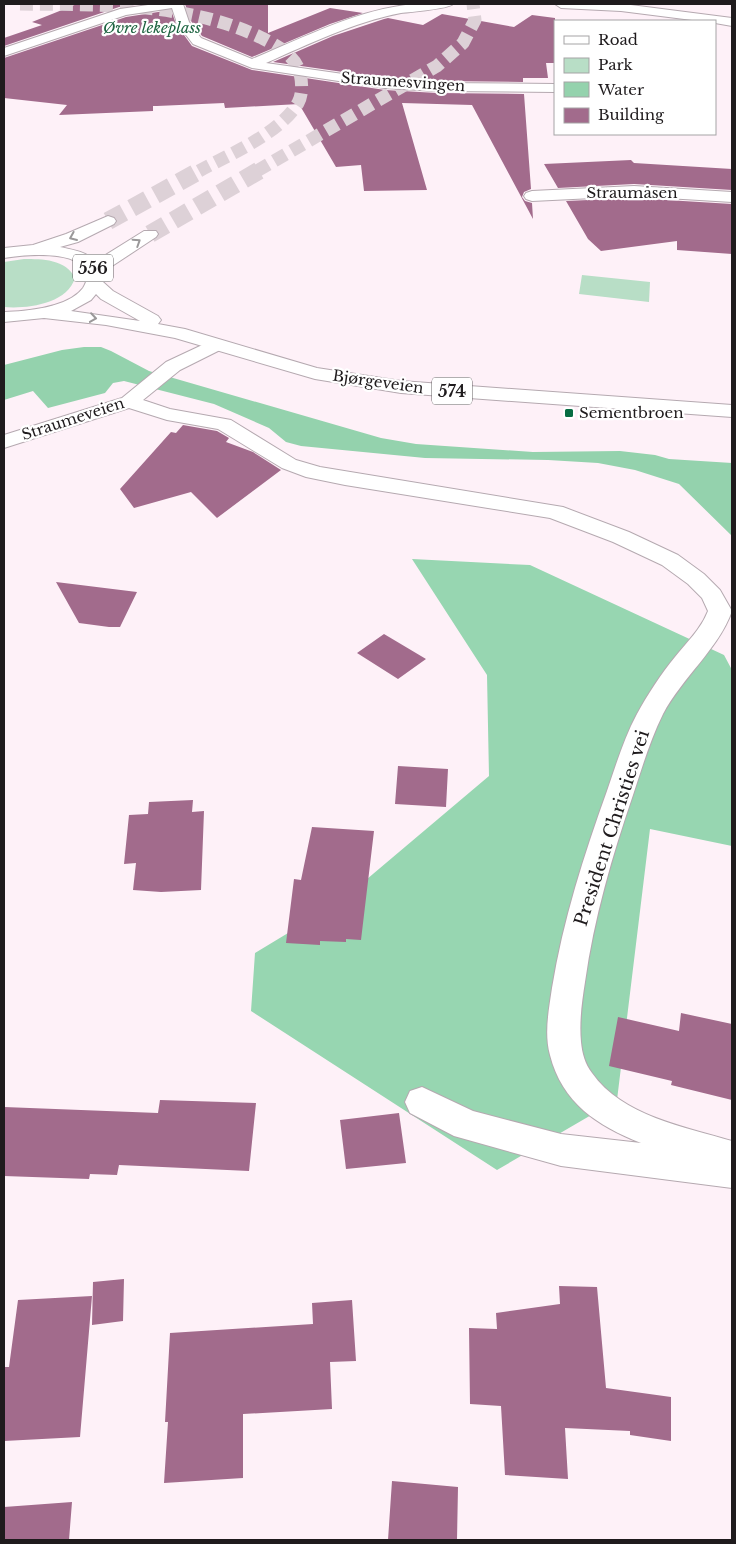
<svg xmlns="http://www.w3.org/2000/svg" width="736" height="1544" viewBox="0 0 736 1544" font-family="'Libre Baskerville',serif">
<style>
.green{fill:#b8dec6}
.forest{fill:#97d6b1}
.water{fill:#94d2ad}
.building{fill:#a26b8c}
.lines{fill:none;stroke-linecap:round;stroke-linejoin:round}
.primary-tunnel-far1{stroke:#ddd1d7;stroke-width:13;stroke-dasharray:13 7;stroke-linecap:butt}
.primary-tunnel{stroke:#ddd1d7;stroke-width:18;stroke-dasharray:18 9;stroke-linecap:butt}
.minor-casing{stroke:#b5a9b0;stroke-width:2}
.primary-casing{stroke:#b5a9b0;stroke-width:2}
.minor{fill:#fff;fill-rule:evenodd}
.primary{fill:#fff;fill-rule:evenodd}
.oneway{stroke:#9a9899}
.poi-dot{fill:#086d43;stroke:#fff;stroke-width:2}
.labels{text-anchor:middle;stroke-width:4.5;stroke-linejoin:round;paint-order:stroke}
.far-park-label{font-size:15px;font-style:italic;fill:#1d6441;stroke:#fff}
.far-street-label{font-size:15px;fill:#1f1b1d;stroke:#fff}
.far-poi-label{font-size:15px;fill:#1f1b1d;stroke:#fff;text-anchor:start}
.shield{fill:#fff;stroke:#625f61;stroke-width:1}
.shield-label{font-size:16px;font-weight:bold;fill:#1f1b1d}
.street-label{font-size:18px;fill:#1f1b1d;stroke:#fff}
</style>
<rect width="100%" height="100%" fill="#fef1f8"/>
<!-- green -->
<path class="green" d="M24,259C42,259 66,259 75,278C67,304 27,309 4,307V262Z
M582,275L650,282L649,302L579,294Z"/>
<!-- forest -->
<path class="forest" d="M412,559L530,565L724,655L732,670V846L650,829L617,1100L497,1170L251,1011L255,953L341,901L489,776L487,675Z"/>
<!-- water -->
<path class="water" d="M84,347H101L111,351L149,371L381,438L416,444L533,452L620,451L655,455L669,459L732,463V536L679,484L635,470L598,463L548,460L425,458L301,446L286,442L269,428L214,404L124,381L113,383L105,393L48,408L33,391L4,400V365L62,350Z"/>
<!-- building -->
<path class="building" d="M77,4H143L119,7L4,46V38L42,25L32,22Z
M185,4H268V33L330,8L363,13L330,24L252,57L202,36L191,21Z
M171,10L176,24L192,46L252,70L385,90L437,93L524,94L531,189L524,192L522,197L525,201L532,203L533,219L472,105L402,103L427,190L364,191L361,165L336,167L299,104L225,108L224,103L157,106H153V111L59,115L67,105L4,98V58L126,17Z
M442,14L514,27L532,15L555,18V63H546L548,78H523V82L437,81L385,78L273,62L333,36L384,19L388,18L423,25Z
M631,160L634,163L732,169V190L634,184L558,188L544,164Z
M634,198L732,204V254L677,250V241L601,251L588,239L566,201Z
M183,425L217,431L229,438L226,442L253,452L281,470L217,518L191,492L134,508L120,489L171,432L176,433Z
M56,582L137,592L120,627H109L79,623Z
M384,634L426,659L398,679L357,653Z
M398,766L448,769L446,807L395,804Z
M193,800L192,812L204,811L201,890L161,892L133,890L136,863L124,864L129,815L148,814L149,802Z
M312,827L374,831L361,940L346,939V942L320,941V945L286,943L294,879L301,880Z
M681,1013L732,1024V1100L671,1085L672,1081L609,1066L618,1017L679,1031Z
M160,1100L256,1103L249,1171L119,1165L117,1175L90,1174L89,1179L4,1176V1107L158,1113Z
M399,1113L406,1163L346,1169L340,1120Z
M124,1279L123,1321L92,1325L93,1282Z
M559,1286L597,1287L606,1388L671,1397V1441L630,1435V1431L565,1428L568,1479L505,1475L501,1406L470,1404L469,1328L497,1329L496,1313L560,1304Z
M92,1296L80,1437L4,1441V1367H9L18,1300Z
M352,1300L356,1361L330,1362L332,1409L243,1414V1478L164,1483L168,1422H165L170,1333L313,1324L312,1303Z
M392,1481L458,1487L457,1540H388Z
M72,1502L69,1540H4V1507Z"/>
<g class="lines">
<!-- primary-tunnel-far1 -->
<path class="primary-tunnel-far1" d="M20,4C102,5 187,2 262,38C277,46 295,55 300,73C302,82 303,94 298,103C279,134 230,154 199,171
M257,171L437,66L463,43L475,20L473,4"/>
<!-- primary-tunnel -->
<path class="primary-tunnel" d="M108,221L201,170
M150,234L260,170"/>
<defs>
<path id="minor" d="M155,4H183L189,22L201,38L252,59C303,38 358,9 414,4C427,3 440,4 453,4C449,9 410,12 401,13C354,22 309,44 266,63L385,80L437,83L555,84V92L437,91L385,88L252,68L193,44L177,23L172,8L126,15L4,56V48L120,9Z
M555,4H623L732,18V26L715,23V21H700L621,11L561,8Z
M634,186L732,192V202L634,196L532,201L526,199L524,196L526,193L532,191Z
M215,339L222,341L224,345L222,349L180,370L143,400L170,409L231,420L296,460L320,467L563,507L629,532L678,555L704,574L720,590L732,611C719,648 682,678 663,714C650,740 642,768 633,795C612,856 594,918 585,982C582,1001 579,1022 581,1042C582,1053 585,1064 592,1073C622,1116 685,1127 732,1141V1188L561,1166L454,1136L410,1113L405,1102L410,1091L422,1087L473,1111L561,1134L641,1143C598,1126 562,1103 550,1055C544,1033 549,1009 552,988C563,920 584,855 607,791C616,765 624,738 637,714C648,694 661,674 675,657C687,642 701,629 708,611L702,598L688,584L662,565L613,542L550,518L345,485L306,477L282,468L218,429L167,420L129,408L4,448V435L122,398L166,362Z"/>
<path id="primary" d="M108,216L114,218L116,221L114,224L78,242L60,247C74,250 86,252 96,261L144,231H156L158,234L156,237L103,272V282L113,291L158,316L161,320L158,324L185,329L317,368L401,381L732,405V417L401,393L315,379L175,338L106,325L44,318L4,322V312C27,311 68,308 83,288C86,283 88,278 86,273C79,249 23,255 4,258V248L33,245L66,234ZM96,294L101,299L140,321L71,311L91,300Z"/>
</defs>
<!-- minor casing -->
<use href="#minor" class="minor-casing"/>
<!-- primary casing -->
<use href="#primary" class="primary-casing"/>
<!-- minor -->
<use href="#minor" class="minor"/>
<!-- primary -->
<use href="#primary" class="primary"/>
</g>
<!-- one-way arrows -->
<defs><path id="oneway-chevron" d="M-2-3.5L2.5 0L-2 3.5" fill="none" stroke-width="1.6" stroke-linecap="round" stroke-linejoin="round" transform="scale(1.25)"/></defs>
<g class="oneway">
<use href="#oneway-chevron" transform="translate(73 237) rotate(157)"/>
<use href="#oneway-chevron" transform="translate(137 242) rotate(-33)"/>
<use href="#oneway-chevron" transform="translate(93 318) rotate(8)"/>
</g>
<!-- markers -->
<rect class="poi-dot" x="564" y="408" width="10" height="10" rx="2.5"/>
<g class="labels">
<!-- far-park labels -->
<g class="far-park-label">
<text x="152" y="33">Øvre lekeplass</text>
</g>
<!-- far-street labels -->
<g class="far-street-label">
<text transform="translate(403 82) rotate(4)" y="5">Straumesvingen</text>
<text x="632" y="198">Straumåsen</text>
<text transform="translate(378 382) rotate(8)" y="5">Bjørgeveien</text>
<text transform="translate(73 419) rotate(-18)" y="5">Straumeveien</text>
</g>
<!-- far-poi labels -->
<g class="far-poi-label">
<text x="579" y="418">Sementbroen</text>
</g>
<!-- shield labels -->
<g class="shield">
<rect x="73" y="254.5" width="40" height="27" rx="4"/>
<rect x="432" y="377.5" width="40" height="27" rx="4"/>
</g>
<g class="shield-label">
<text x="93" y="274">556</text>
<text x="452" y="397">574</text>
</g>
<!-- street labels -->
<g class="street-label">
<text transform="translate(612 828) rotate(-72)" y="6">President Christies vei</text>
</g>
</g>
<!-- border -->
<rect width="736" height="1544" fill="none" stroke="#1f1b1d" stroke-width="10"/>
<!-- legend -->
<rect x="554" y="20" width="162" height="115" fill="#ffffff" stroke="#a5a4a5"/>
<rect x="564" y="36" width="25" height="8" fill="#ffffff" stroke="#a5a4a5"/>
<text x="598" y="45" font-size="15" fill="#1f1b1d">Road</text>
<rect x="564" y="58" width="25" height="15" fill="#b8dec6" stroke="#a5a4a5"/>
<text x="598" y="70" font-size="15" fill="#1f1b1d">Park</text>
<rect x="564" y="82" width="25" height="15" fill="#94d2ad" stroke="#a5a4a5"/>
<text x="598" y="95" font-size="15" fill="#1f1b1d">Water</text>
<rect x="564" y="108" width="25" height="15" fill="#a26b8c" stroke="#a5a4a5"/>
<text x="598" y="120" font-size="15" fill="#1f1b1d">Building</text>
</svg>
